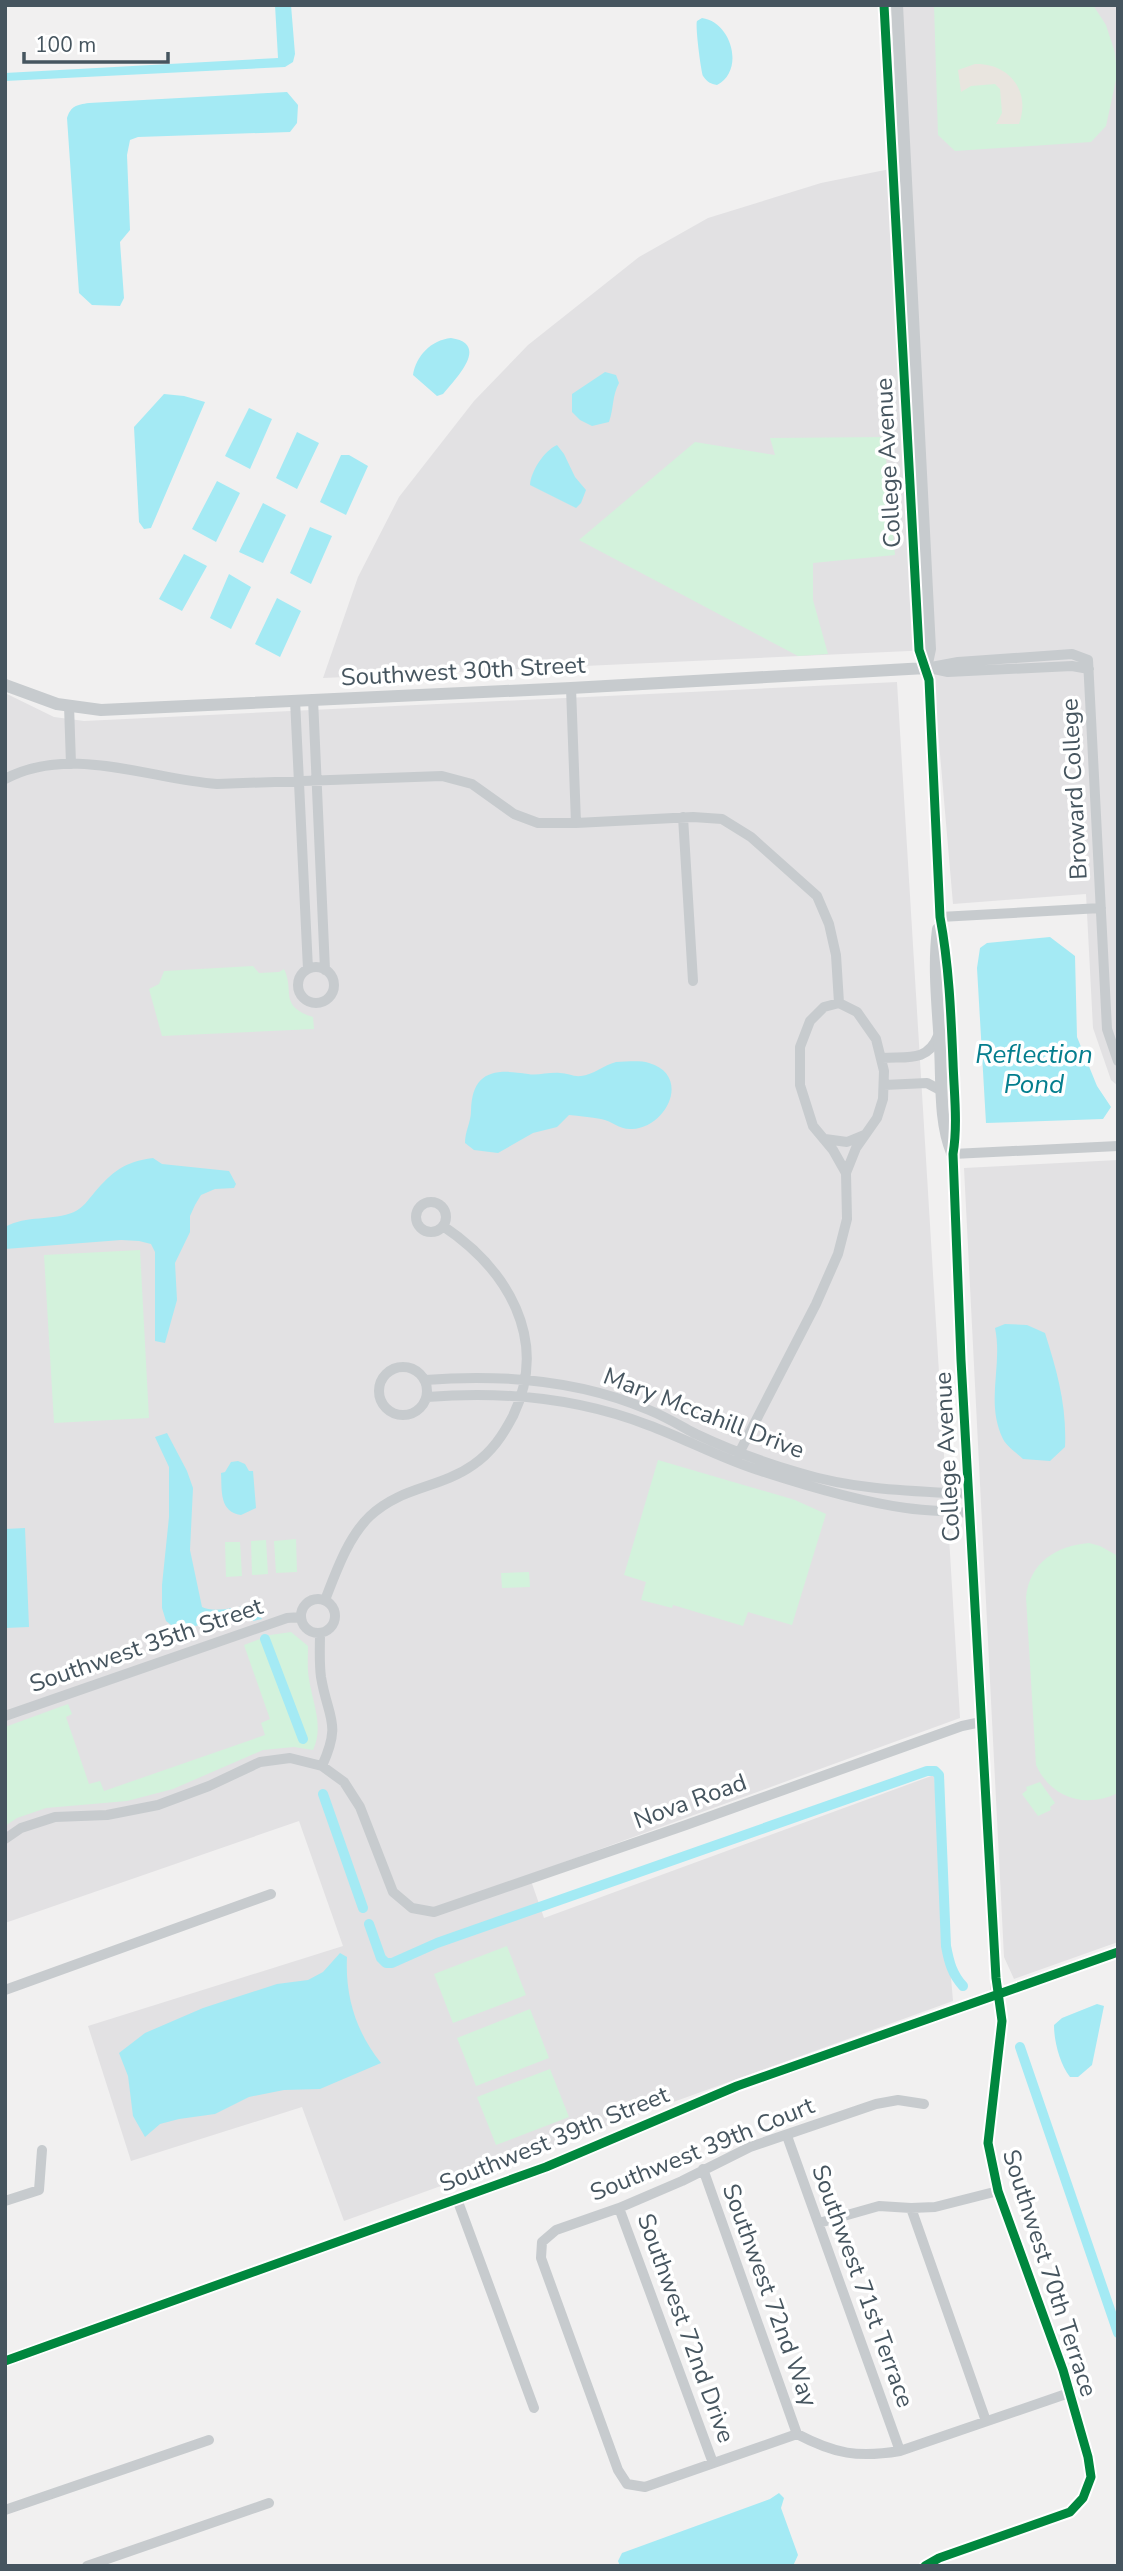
<svg xmlns="http://www.w3.org/2000/svg" width="1123" height="2571" viewBox="0 0 1123 2571" font-family="'Nunito Sans',sans-serif">
<style>
.education{fill:#e2e1e3}
.green{fill:#d3f2dc}
.sand{fill:#e9e5df}
.water{fill:#a4eaf4}
.lines{fill:none;stroke-linecap:round;stroke-linejoin:round}
.canal{stroke:#a4eaf4;stroke-width:10}
.minor{stroke:#c7cbce;stroke-width:10}
.tertiary{stroke:#c7cbce;stroke-width:12}
.cycleway-casing{stroke:#fff;stroke-width:13}
.cycleway{stroke:#00873e;stroke-width:9}
.labels{text-anchor:middle;stroke-width:7;stroke-linejoin:round;paint-order:stroke}
.street-label{font-size:24px;fill:#46555f;stroke:#fff}
.water-label{font-size:26px;font-style:italic;fill:#047e8e;stroke:#fff}
</style>
<rect width="100%" height="100%" fill="#f1f0f0"/>
<!-- education -->
<path class="education" d="M903,5H1118V1086L1111,1080L1093,1028L1086,894L953,904L931,650L323,678L358,577L399,497L474,401L528,345L639,257L708,218L821,183L890,169Z
M897,682L960,1718L529,1875L544,1918L934,1775L953,2001L344,2221L302,2107L131,2161L88,2026L343,1946L299,1821L5,1923V693L54,717L84,721Z
M1118,1160V1942L1014,1979L1004,1957L964,1168Z"/>
<!-- green -->
<path class="green" d="M934,5H1093L1106,25L1115,53L1117,75L1106,126L1091,142L955,151L938,135Z
M884,437L895,555L813,563V600L828,654L798,656L579,540L695,442L775,455L770,438Z
M253,966L259,973L279,972L284,969C295,991 278,1006 313,1017L314,1029L162,1036L149,989L159,984L164,971Z
M140,1250L149,1418L54,1423L44,1255Z
M658,1460L795,1500L826,1514L792,1625L748,1612L743,1626L673,1605L672,1608L641,1600L646,1582L624,1575Z
M296,1539L297,1572L276,1573L274,1541Z
M266,1540L268,1574L252,1575L251,1541Z
M225,1542H240L242,1576L226,1577Z
M1089,1543L1100,1546L1118,1556V1793C1085,1809 1051,1798 1036,1765L1026,1597C1030,1562 1056,1546 1089,1543Z
M529,1572L530,1587L502,1588L501,1573Z
M291,1632L308,1646C308,1657 307,1668 309,1679C313,1705 324,1726 313,1750L294,1747L263,1750L173,1789L127,1801L46,1808L17,1818L5,1826V1727L68,1704L72,1714L66,1717L89,1784L100,1781L104,1791L265,1735L261,1723L270,1719L244,1645L270,1635Z
M1040,1782L1055,1803L1050,1807L1051,1810L1038,1816L1022,1794L1027,1790L1026,1787Z
M507,1946L526,1995L453,2023L434,1974Z
M530,2009L549,2058L476,2086L457,2038Z
M550,2069L569,2117L496,2145L477,2097Z"/>
<!-- sand -->
<path class="sand" d="M975,64C1010,63 1031,92 1019,124H996L1002,113L1000,89L995,84L971,86L961,92L958,70Z"/>
<!-- water -->
<path class="water" d="M275,5H291L295,54L293,62L285,67L5,81V73L278,58Z
M702,18C732,22 745,71 717,85C711,84 707,82 703,76C701,71 695,26 697,21Z
M287,92L298,105L297,123L290,132L138,137L130,140L127,155L130,230L120,242L124,298L120,306L92,305L79,293L67,118C71,106 76,105 89,103Z
M451,338C491,344 455,379 443,394L437,396L413,375C416,356 431,340 451,338Z
M605,372L616,375L619,383C612,396 614,407 609,422L592,426L580,420L572,412V394Z
M164,394L184,396L205,402L151,528L144,529L139,522L134,427Z
M249,408L272,419L250,469L225,456Z
M297,432L319,443L297,489L276,478Z
M557,445L564,454L575,477L586,490L581,503L576,508L530,485C531,471 544,451 557,445Z
M341,455H349L368,466L346,515L320,502Z
M217,481L240,493L216,542L192,529Z
M263,503L286,515L263,563L239,552Z
M310,527L332,536L311,584L290,573Z
M184,554L207,566L182,611L159,599Z
M229,574L251,587L231,629L210,618Z
M277,598L301,611L280,657L255,644Z
M1050,937L1075,956L1077,1037L1097,1086L1111,1107L1103,1119L986,1123L977,968L980,948L987,943Z
M616,1062C626,1062 639,1060 649,1063C691,1075 668,1127 632,1129C620,1130 612,1121 601,1119C591,1117 579,1116 569,1115L557,1127L533,1133L498,1153L474,1150L465,1143C465,1131 471,1122 471,1111C472,1073 492,1068 528,1074C537,1076 549,1072 560,1073C567,1073 574,1077 581,1076C593,1075 604,1065 616,1062Z
M153,1158L162,1164L229,1171L236,1184L234,1188L215,1189L201,1195L195,1205L190,1216V1232L175,1263L177,1300L165,1343L155,1341V1252L151,1244L139,1241L121,1240L5,1249V1227C26,1215 53,1221 74,1212C83,1208 88,1200 94,1193C113,1171 124,1162 153,1158Z
M1005,1324L1027,1325L1045,1333C1057,1371 1067,1406 1065,1447L1050,1461L1023,1459C1017,1453 1007,1447 1003,1439C985,1402 1003,1366 995,1328Z
M167,1433L187,1471L193,1488L190,1550L202,1607C216,1614 238,1605 253,1606L262,1619L253,1621L251,1615H242L178,1630L166,1621L162,1608V1585L169,1517V1467L155,1437Z
M238,1461L245,1464L249,1471H253L256,1508L241,1515C219,1512 222,1490 221,1473L225,1472L231,1462Z
M25,1528L29,1627L5,1628V1529Z
M340,1953L347,1957C345,1996 356,2032 381,2063L320,2089L284,2090L249,2097L215,2114L179,2119L160,2124L145,2137L133,2116L128,2076L119,2053L145,2033L203,2008L277,1984L308,1980L323,1972Z
M1097,2004L1104,2006L1092,2065L1078,2077H1070C1060,2064 1054,2042 1054,2025L1062,2018Z
M779,2493L784,2498L781,2508L798,2555L793,2566H620L618,2561L622,2553L770,2499Z"/>
<g class="lines">
<!-- canal -->
<path class="canal" d="M265,1639L303,1739
M323,1794L363,1908
M369,1924L381,1958L386,1963H392L437,1943L927,1771H935L939,1775L946,1946C949,1962 952,1974 963,1986
M1020,2047L1118,2333"/>
<!-- minor -->
<path class="minor" d="M926,668L958,662L1072,654L1088,660L1107,1029L1118,1061
M934,669L948,672L1072,666L1089,669
M571,688L576,823
M313,699L325,970
M295,700L308,969
M69,705L71,764
M5,779C70,744 149,779 217,784L442,776L472,784L514,814L538,823H576L693,817L722,819L751,837L817,896L829,924L836,955L839,1003
M683,817L693,981
M940,917L1101,908
M298 985a18 18 0 1 1 36 0a18 18 0 1 1-36 0Z
M882,1058C906,1056 927,1063 938,1036
M884,1085L927,1083L942,1091
M825,1139L847,1142L864,1135
M953,1154L1118,1146
M416 1217a15 15 0 1 1 30 0a15 15 0 1 1-30 0Z
M379 1391a24 24 0 1 1 48 0a24 24 0 1 1-48 0Z
M425,1380C500,1374 579,1380 649,1410C666,1417 681,1426 696,1434C730,1450 765,1463 800,1473C855,1490 913,1491 969,1494
M427,1397C501,1391 578,1398 648,1425C686,1439 722,1459 761,1471C804,1485 861,1502 906,1508C927,1511 948,1511 969,1513
M735,1461L816,1304L838,1254L847,1219L846,1173L856,1148L877,1118L883,1099L884,1071L876,1039L857,1012L839,1003L824,1007L810,1021L800,1047V1085L813,1126L833,1150L846,1173
M301 1616a17 17 0 1 1 34 0a17 17 0 1 1-34 0Z
M325,1600C336,1572 348,1537 370,1516C402,1486 439,1489 473,1465C492,1452 503,1435 513,1416C550,1339 507,1269 443,1226
M320,1633C320,1647 319,1662 321,1677C328,1719 342,1722 322,1766
M5,1716L287,1618L301,1617
M5,1839L21,1828L55,1817L107,1815L158,1805L209,1786L260,1762L290,1758L322,1766L344,1782L360,1807L393,1892L412,1908L434,1912L686,1825L962,1726L981,1722
M5,1990L271,1894
M924,2104L898,2100L876,2104L750,2147L682,2181L619,2208L556,2230L542,2242L541,2258L618,2470L627,2484L645,2487L797,2434C835,2454 858,2458 900,2451L1069,2393
M787,2136L900,2451
M703,2169L797,2434
M457,2199L534,2408
M5,2201L39,2190L42,2150
M619,2208L713,2463
M911,2208L986,2421
M819,2223L879,2206L911,2208L935,2207L998,2191
M5,2510L209,2440
M87,2566L269,2503
M925,2566L939,2558L1070,2512L1083,2498L1091,2477L1088,2457L1063,2370L998,2191L988,2143L1002,2021L997,1996"/>
<!-- tertiary -->
<path class="tertiary" d="M884,5L919,650L929,680L940,917C949,965 951,1014 953,1062C954,1093 958,1124 953,1154L961,1360L997,1996
M897,5L930,649L926,668
M5,685L57,704L101,710L571,688L926,668
M938,929C933,968 938,1008 940,1047C942,1082 939,1121 952,1153
M5,2361L546,2167L737,2086L1118,1952"/>
<defs>
<path id="cycleway" d="M884,5L919,650L929,680L940,917C949,965 951,1014 953,1062C954,1093 958,1124 953,1154L961,1360L996,1978L1002,2021L988,2143L998,2191L1063,2370L1088,2457L1091,2477L1083,2498L1070,2512L939,2558L925,2566
M5,2361L546,2167L737,2086L1118,1952"/>
</defs>
<!-- cycleway casing -->
<use href="#cycleway" class="cycleway-casing"/>
<!-- cycleway -->
<use href="#cycleway" class="cycleway"/>
</g>
<g class="labels">
<!-- street labels -->
<g class="street-label">
<text transform="translate(888 463) rotate(-93)" y="8">College Avenue</text>
<text transform="translate(463 671) rotate(-3)" y="8">Southwest 30th Street</text>
<text transform="translate(1074 789) rotate(-93)" y="8">Broward College</text>
<text transform="translate(704 1413) rotate(21)" y="8">Mary Mccahill Drive</text>
<text transform="translate(947 1457) rotate(-93)" y="8">College Avenue</text>
<text transform="translate(146 1645) rotate(-19)" y="8">Southwest 35th Street</text>
<text transform="translate(690 1801) rotate(-20)" y="8">Nova Road</text>
<text transform="translate(554 2139) rotate(-22)" y="8">Southwest 39th Street</text>
<text transform="translate(702 2149) rotate(-22)" y="8">Southwest 39th Court</text>
<text transform="translate(1050 2273) rotate(72)" y="8">Southwest 70th Terrace</text>
<text transform="translate(863 2286) rotate(70)" y="8">Southwest 71st Terrace</text>
<text transform="translate(770 2295) rotate(70)" y="8">Southwest 72nd Way</text>
<text transform="translate(686 2328) rotate(70)" y="8">Southwest 72nd Drive</text>
</g>
<!-- water labels -->
<g class="water-label">
<text x="1034" y="1063">Reflection<tspan x="1034" dy="30">Pond</tspan></text>
</g>
</g>
<!-- border -->
<rect width="1123" height="2571" fill="none" stroke="#46555f" stroke-width="14"/>
<!-- scale -->
<path d="M24 52v10h144v-10" fill="none" stroke="#46555f" stroke-width="3.5"/>
<text x="35" y="52" font-size="21" fill="#46555f" stroke="#ffffff" stroke-width="5" paint-order="stroke">100 m</text>
</svg>
